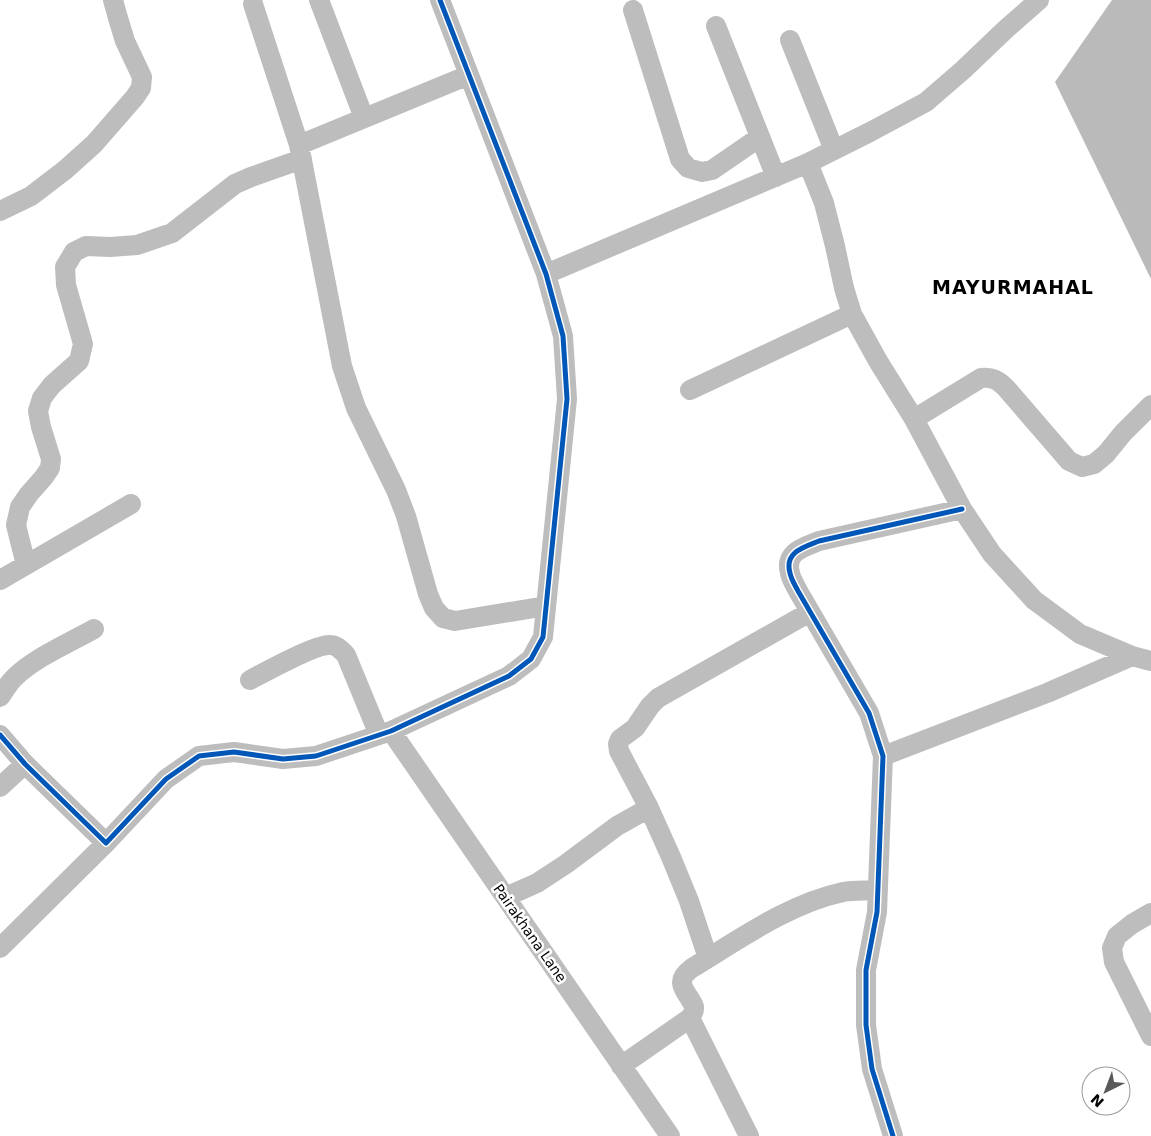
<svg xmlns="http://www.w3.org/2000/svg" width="1151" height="1136" viewBox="0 0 1151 1136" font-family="'DejaVu Sans',sans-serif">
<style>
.water{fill:#bababa}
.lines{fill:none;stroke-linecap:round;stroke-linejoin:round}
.minor{stroke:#bdbdbd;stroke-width:20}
.cycleway-casing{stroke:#fff;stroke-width:8}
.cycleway{stroke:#0057b8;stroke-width:5}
.labels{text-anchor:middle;stroke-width:5;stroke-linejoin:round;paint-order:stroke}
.street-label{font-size:14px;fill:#000;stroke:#fff}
.district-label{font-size:19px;font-weight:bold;letter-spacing:1px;fill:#000;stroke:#fff}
</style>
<rect width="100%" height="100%" fill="#fff"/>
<!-- water -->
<path class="water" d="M1112,0H1151V279L1055,82Z"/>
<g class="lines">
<!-- minor -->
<path class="minor" d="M319,0L364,118
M253,4L299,145L342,366L356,408L396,490L406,516L428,594L434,608L443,618L455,621L546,606
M633,10L680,159L688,168L702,172L712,170L760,137
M716,26L776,177
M790,40L834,150
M299,145L469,75
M808,163L824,203L835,246L844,288L852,314L878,361L914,419L962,509L992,554L1034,600L1080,634L1132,656L1151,661
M0,211L31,196L65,170L94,144L135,97L141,88L142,77L125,41L118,18L113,0
M546,274L808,163L870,132L926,102L963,70L1006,29L1039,0
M690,390L852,314
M914,419L981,378C993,377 998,380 1006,388L1069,461L1082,467L1094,464L1106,454L1123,433L1151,405
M26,565L16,525L20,507L29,494L44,477L50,468L51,459L41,427L38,411L42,398L52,385L79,361L83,344L66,285L65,267L74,252L86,246L110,247L137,245L172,233L235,184L251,177L302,159
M0,580L131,504
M250,680C265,672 316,644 330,645C337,645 341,650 346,655L379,735
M0,697C5,690 8,684 14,678C34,658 69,643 94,629
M391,731L670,1136
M0,735L25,764L106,843L166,779L199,756L234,752L283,759L316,756L391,731L509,676L531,659L543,637L567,399L563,336L546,274L440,0
M883,756L1047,693L1132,656
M0,787L25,764
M506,897L537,883L566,864L617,826L649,808
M1151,913L1132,924L1117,936L1112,948L1114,962L1151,1036
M0,948L106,843
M708,958L689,901L671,857L649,808L619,751L618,744L620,739L635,728L650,706L658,698L810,612
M690,1018L749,1136
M621,1066L690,1018C692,1015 695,1011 694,1007C694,1005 691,1001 690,999C681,986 677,979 692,968C740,939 788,904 843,892C854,890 867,891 878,890
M893,1136L872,1069L866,1025V970L877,912L883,756L869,713L798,591C795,585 791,579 790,573C784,552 804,547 819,541L962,509"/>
<defs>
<path id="cycleway" d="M0,735L25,764L106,843L166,779L199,756L234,752L283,759L316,756L391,731L509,676L531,659L543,637L567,399L563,336L546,274L440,0
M893,1136L872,1069L866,1025V970L877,912L883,756L869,713L798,591C795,585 791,579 790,573C784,552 804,547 819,541L962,509"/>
</defs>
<!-- cycleway casing -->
<use href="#cycleway" class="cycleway-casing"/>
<!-- cycleway -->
<use href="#cycleway" class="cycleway"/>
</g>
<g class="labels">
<!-- street labels -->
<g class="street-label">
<text transform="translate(530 933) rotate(55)" y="5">Pairakhana Lane</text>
</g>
<!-- district labels -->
<g class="district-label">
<text x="1013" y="294">MAYURMAHAL</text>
</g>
</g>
<!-- north arrow -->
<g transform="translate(1106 1091) rotate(222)"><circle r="24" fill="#ffffff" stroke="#999999"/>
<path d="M0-4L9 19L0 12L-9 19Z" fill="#595959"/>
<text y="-8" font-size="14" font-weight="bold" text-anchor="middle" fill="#000000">N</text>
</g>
</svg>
